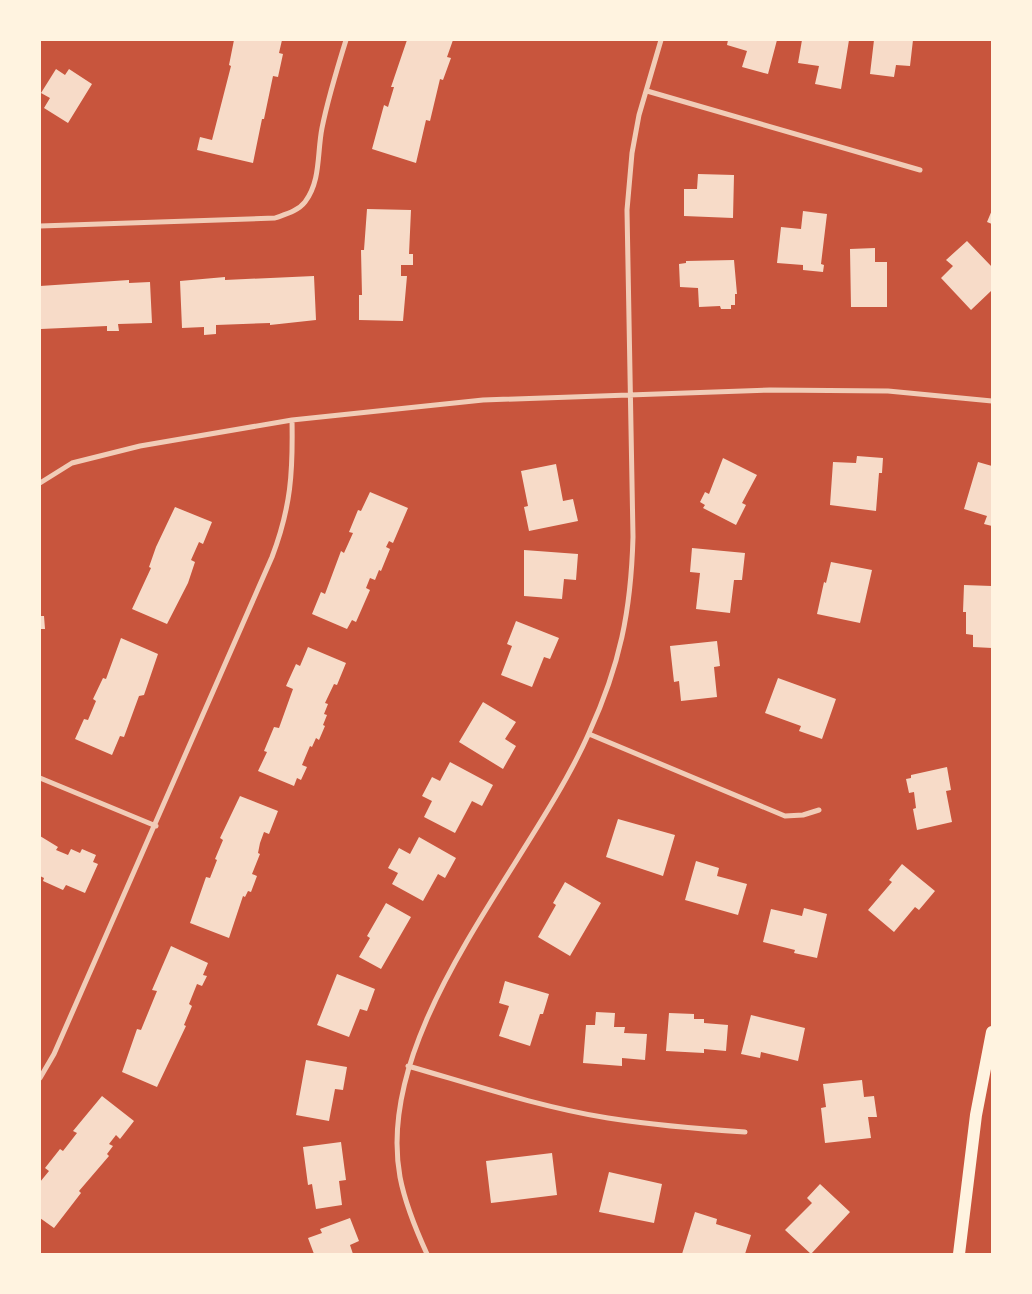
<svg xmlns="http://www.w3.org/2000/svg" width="1032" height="1294" viewBox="0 0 1032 1294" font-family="'Source Sans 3',sans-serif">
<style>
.building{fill:#f7dbc8}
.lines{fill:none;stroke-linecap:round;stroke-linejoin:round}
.minor{stroke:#f1ccb7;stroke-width:5}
.primary{stroke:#fff3e0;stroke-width:12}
</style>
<rect width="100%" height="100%" fill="#c8553d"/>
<!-- building -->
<path class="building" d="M234,40H282L279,53L283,54L278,77L273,76L264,119H262L253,163L197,150L200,137L212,140L231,66L229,65Z
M407,40H453L447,57L451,58L443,80L440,79L430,121L426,120L416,163L372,149L384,105L388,107L394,87H391Z
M728,40H777L768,74L742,67L747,51L727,45Z
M802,40H849L841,89L815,84L819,66L798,63Z
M874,40H913L910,66L896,65L894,77L870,74Z
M56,69L65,75L69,69L92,84L68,123L44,108L50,98L41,93Z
M698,174L734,175L733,218L684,216V189H697Z
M367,209L411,210L409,254H413V265H401V276H407L403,321L359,320V295H362L361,250H364Z
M992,210V224L987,222Z
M803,211L827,214L821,264L824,265L823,272L803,270V265L777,263L781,227L801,229Z
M967,241L992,267V293L991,291L971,310L941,278L953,266L946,260Z
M875,248V262H887V307H851L850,249Z
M734,260L737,294H735V305H731V309H721L720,306L699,307L698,288L680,287L679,264L686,263V261Z
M314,276L316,320L270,325V323L216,325V334L204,335V327L182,328L180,281L225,277V280Z
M129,280V283L150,282L152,323L118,324L119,331H107V326L41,329L40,286Z
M857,456L883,458L882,473H879L876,511L830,505L833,462L856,463Z
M723,458L757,475L742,503L746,505L736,525L703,508L705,505L700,502L705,492L709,494Z
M978,462L992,466V526L984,524L987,516L964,509Z
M556,464L563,501L573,499L578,521L529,531L524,507L528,506L521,471Z
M370,492L408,508L393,543L389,541L386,547L390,549L381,571L379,570L375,580L370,578L366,588L370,590L356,622L352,620L347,629L312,614L321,592L325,594L341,551L344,553L353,533L349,532L358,510L361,511Z
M175,507L212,522L203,544L199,542L191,560L195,562L188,583L167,624L132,609L151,568L149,567L156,547Z
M692,548L745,553L742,580H734L730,613L696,609L700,573L690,572Z
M524,550L578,554L576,580L564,579L562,599L524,596Z
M831,562L872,570L860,623L817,614L824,582L826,583Z
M964,585L992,586V648L973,647V635L966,634V612H963Z
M40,616H44L45,629H40Z
M516,621L559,638L550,659L544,657L532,687L501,675L512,646L507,644Z
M121,638L158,654L144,695L139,696L124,737L120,736L112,755L75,739L84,719L88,720L96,701L93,699L103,678L106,679Z
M717,641L720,666L714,667L717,697L681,701L679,681L674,682L670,646Z
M308,647L346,663L337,685L334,684L325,703L328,704L324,714L327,715L323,725L325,726L319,740L316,738L312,747L310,746L302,765L307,767L301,780L297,778L294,786L258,771L267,752L264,751L274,727L279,728L293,689L286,686L296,664L300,666Z
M778,678L836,699L822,739L799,731L801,726L765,713Z
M483,702L516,722L505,739L516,746L503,769L459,742Z
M450,762L493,785L482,806L472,801L455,833L424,817L432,801L422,796L432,777L440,781Z
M947,767L951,790L946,791L952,822L917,830L913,809L916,808L914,792L909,793L906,779L911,778V775Z
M240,796L278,811L269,834L264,832L260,843L258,853L260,854L252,874L257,876L251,892L248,891L245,897L243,896L229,938L190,923L206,877L210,878L217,860L215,859L223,840L220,838Z
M618,819L675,835L663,876L606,857Z
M40,836L58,847L56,850L68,855L71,849L80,853L82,849L96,855L93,862L98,864L85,893L66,885L63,890L43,881L44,878L40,876Z
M419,837L456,858L445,878L438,874L423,901L392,884L398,873L388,868L399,848L410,854Z
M696,861L719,868L717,876L747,884L738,915L685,900Z
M902,864L935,891L919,910L915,907L894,932L868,910L892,882L889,880Z
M565,882L601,903L570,956L538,937L556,905L553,903Z
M386,903L411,917L381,969L359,957L370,938L367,936Z
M804,908L827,914L817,958L794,953L795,950L763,942L771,909L802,916Z
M171,946L208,963L203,975L207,976L202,986L197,984L189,1004L192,1006L184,1025L186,1026L157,1087L122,1072L137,1029L141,1030L157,991L152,990Z
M337,974L375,989L367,1011L360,1009L349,1037L317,1025Z
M505,981L549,994L543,1014H540L530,1046L499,1036L509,1006L499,1003Z
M596,1012L615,1013L614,1027H625L624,1033L647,1034L645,1060L622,1058V1066L583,1063L586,1025H595Z
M669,1013L694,1014V1019H704V1023L728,1025L726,1051L704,1049V1053L666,1051Z
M751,1015L805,1028L798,1061L761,1052L760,1058L741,1054Z
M306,1060L347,1067L343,1090L335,1089L329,1121L296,1115Z
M862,1080L864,1097L874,1096L877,1117H868L871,1138L825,1143L821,1108L826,1107L823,1084Z
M102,1096L134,1121L120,1139L116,1135L109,1144L113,1146L107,1154L109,1156L79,1191L81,1193L54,1228L40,1218V1182L49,1171L45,1168L60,1149L63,1151L77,1133L73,1131Z
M341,1142L346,1180L339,1181L342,1205L316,1209L312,1184L308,1185L303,1147Z
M552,1153L557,1195L491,1203L486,1161Z
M609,1172L662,1184L654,1223L599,1212Z
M820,1184L850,1212L811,1254L785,1230L812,1203L807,1198Z
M695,1212L717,1219L716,1224L751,1235L745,1254H682Z
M350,1218L359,1241L350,1245L353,1254H314L308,1238L322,1233L320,1229Z"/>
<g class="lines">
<!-- minor -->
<path class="minor" d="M647,91L920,170
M40,226L275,218C286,214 298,211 305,202C321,181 317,153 322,128C328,98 337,69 346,40
M40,483L72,463L140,446L292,420L483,400L770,390L888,391L992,401
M589,734L785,816L803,815L819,810
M40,778L156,826
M408,1066C474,1085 540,1107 608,1118C653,1125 699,1129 745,1132
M40,1078L54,1054L272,557C291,507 293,472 292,420
M427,1254C416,1230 405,1203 400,1177C373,1029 532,863 589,733C620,665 631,611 633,537L627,210L632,153L639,115L661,40"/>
<!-- primary -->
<path class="primary" d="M959,1254L976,1115L992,1032"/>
</g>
<!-- border -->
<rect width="1032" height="1294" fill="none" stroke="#fff3e0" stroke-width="82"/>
</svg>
